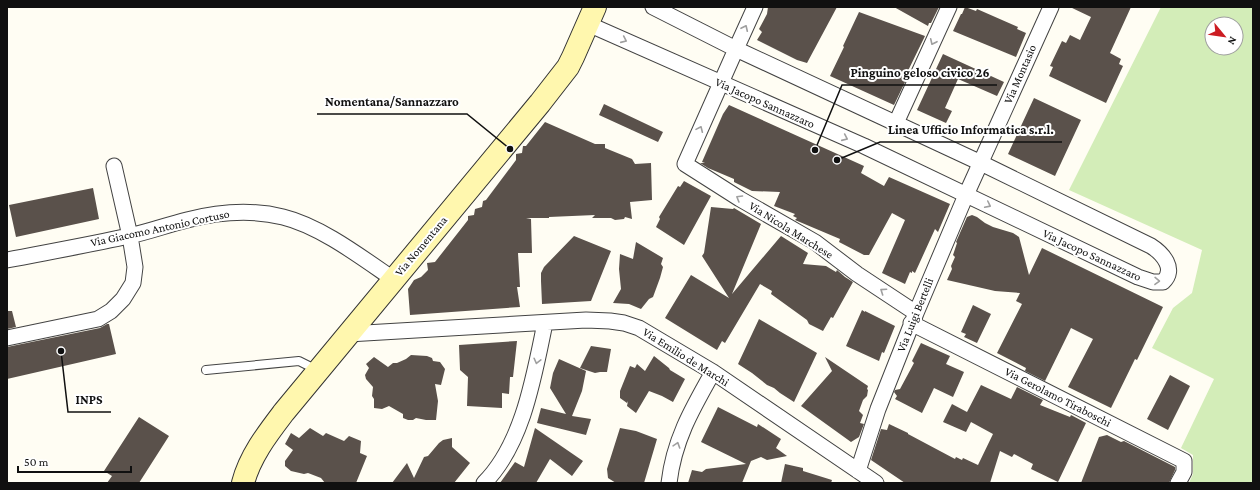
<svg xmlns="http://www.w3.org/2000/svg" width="1260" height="490" viewBox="0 0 1260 490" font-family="'Crimson Pro',serif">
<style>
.green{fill:#d3edb8;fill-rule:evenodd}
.building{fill:#5a514b}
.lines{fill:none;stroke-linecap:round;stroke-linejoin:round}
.lane-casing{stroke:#434343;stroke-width:10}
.street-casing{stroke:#434343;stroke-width:17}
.secondary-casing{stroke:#323232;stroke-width:24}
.lane{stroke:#fff;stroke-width:8}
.street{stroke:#fff;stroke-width:15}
.secondary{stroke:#fff7ae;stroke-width:22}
.oneway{stroke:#9f9f9f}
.labels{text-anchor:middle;stroke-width:4;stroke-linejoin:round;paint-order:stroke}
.street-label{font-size:12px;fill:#101010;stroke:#fff}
.leader{fill:none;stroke:#101010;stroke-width:1.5}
.callout-dot{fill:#101010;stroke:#fff;stroke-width:1.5}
.callout-label{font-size:13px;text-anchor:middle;font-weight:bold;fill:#101010;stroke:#fff;stroke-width:4;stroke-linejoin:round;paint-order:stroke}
</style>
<rect width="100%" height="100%" fill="#fffdf3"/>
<!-- green -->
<path class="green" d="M1161,7H1253V483H1189L1193,474V455L1181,448L1214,379L1152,348L1173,308L1192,293L1202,250L1069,190ZM1212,24H1236V48H1212Z"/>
<!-- building -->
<path class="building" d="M768,7H837L807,63L797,60L757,40L762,32L759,29L767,14Z
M894,7H939L931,23H929L928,26Z
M965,7L976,11L977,9L1018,27L1017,29L1026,33L1016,57L953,31L961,14H962Z
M1070,7H1131L1110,53L1121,59L1119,64L1123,66L1106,103L1049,76L1053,67L1050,66L1062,41L1066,43L1070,35L1080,40L1091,17Z
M859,12L925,36L904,79L906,80L894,105L830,76L844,47L843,46Z
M943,54L1004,82L997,96L958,79L945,108L952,111L946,123L917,110Z
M1034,98L1081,120L1055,176L1008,154Z
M604,104L663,132L658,142L599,115Z
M729,105L864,166L861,173L884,186L889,177L950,204L938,232L935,229L915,273L912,271V273L910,272L905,284L882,273L905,220L892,213L869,255H864L839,242L840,239L795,220L797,218L793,216L795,214L774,206L780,192L752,191L734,182V179L708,168L700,163H705L702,162L723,114Z
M545,122L595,144H605V148L632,159L635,164L651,163L652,200L630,202L632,219L625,217L624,219L615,220L611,218H592L595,215L549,217V218H526L531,219L532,253H518L520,287H517L520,307L410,315L408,289L414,280L421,277L428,270L427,263L435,262L468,220V216L474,215L475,209L482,207L483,201L486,200L516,160V154L522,153L523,146H526Z
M684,181L711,196L684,245L656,227L660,219L659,217L678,186L680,187Z
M93,188L99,219L16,237L9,205Z
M711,207L733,209L734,208L761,224L732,294L781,236L808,253L803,264L826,266L836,272L837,270L845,277L853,282L833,318L831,317L823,331L809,324L807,320L771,294L772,291L760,284L725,343L722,341L717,350L665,318L691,275L729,298L702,256L704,253Z
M972,215L977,217L985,223L993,227L1013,233L1019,237L1029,275L1042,248L1163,307L1137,360L1135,359L1111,408L1068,387L1093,339L1071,328L1045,381L1025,371L1026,368L997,353L1022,304L1016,301L1020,293L995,291L947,280L952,269L951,266L955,257L953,255L957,243L956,242L967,217Z
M574,236L611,251L591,301L542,304L541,281V273L544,267Z
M636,242L663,258L661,264L663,267L660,278L653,297L649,299L641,309L629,304L613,303L621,289L619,269L620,254L633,259Z
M973,305L991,314L977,343L964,337L966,334L961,332Z
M862,310L865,312V311L895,326L884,353L882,352L879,361L846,346Z
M7,311H12L16,327L7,329Z
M759,319L817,353L794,402L780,393L774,388L767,385L752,373L738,364Z
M107,324H109L116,354L7,379V347L100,328Z
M517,341L513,377H510L509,394L502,393V408L467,406L468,377L460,370L459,345Z
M921,343L950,356L946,364L964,372L953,397L934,388L922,413L895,399L897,396L894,392L895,390L900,389L914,363L912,361Z
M591,346L611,349L607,372H600L595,373L580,368Z
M411,355L427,356L432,358L433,361L440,362L445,369L441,385L435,384L438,401L436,420H426L416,418L413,420H408L403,418V414L389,406L382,409L374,408V399L372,396L373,387L366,379L365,375L369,368L366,364L374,357L388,367L393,363H397L406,359Z
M654,356L669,368L670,370L685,379L673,402L662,396L649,391L636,413L627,406L628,401L627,403L620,398V391L630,366L635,368L637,364L645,371Z
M825,357L868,386L867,389L868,390L867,396L863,400L859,411L863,415L860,423L864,424L859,437L851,442L801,406L832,371Z
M559,359L586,371L582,391L572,416L591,419L586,435L537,423L541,408L566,414L550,388L553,373Z
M1170,375L1190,386L1168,430L1147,419Z
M981,385L1011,399L1017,387L1043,400L1040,405L1070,417L1071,415L1086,423L1058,482L1031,469L1033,464L1014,454L1012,457L1000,451L990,483H905L871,460L881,429L887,430L889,424L908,433V434L955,459L956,457L962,460L963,458L978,465L993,434L971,422L966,432L943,422L952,404L967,412Z
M718,407L757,427L758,424L781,439L776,448L787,456L767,460L761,457L751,461L742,483H688L692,470L702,472L706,469L746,464L701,442Z
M139,417L169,436L139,483H107L112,476L104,471Z
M310,428L323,436L326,433L344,441L349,436L361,441L360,453L367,456L356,483H325L321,478L308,473L304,474L291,471L285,466V461L293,450L285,444L291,433L299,438Z
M535,428L583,461L572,476L550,459L536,483H500L515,462L524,467Z
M620,428L636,431L657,439L644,483H616L608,478L607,469Z
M1107,435L1121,442L1124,441L1175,467V470L1169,483H1081L1099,437Z
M452,438V447L470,463L454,483H392L407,463L414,478L424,457L428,456L439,443L443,440Z
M785,464L803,468V471L832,480L831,483H781Z"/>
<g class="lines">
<defs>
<path id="lane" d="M206,370L299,361L317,370"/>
<path id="street" d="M755,7L736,49L685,164L740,199L815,242L857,274L916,313
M588,24L864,146L1138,277L1153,282H1163C1177,269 1162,253 1151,246L981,163L736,49L653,7
M896,123L949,7
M7,260C48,252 88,245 129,236C148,232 167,225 187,220C218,212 251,209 283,217C320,226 361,257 393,279
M911,323L1184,461V472L1178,483
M348,334L586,320L610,321L624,323L639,328L713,372L876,483
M7,338L98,319L111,311L123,299L133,283L135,267L130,236L114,166
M858,471L878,409L916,313L966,195L1051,7
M484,483C523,444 534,376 545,323
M669,483C674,440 692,409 713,372"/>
<path id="secondary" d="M243,483C250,456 268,433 284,412L540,103L568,67L573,57L595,7"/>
</defs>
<!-- lane casing -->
<use href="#lane" class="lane-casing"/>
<!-- street casing -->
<use href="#street" class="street-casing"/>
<!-- secondary casing -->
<use href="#secondary" class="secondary-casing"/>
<!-- lane -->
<use href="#lane" class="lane"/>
<!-- street -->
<use href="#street" class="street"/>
<!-- secondary -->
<use href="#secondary" class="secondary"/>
</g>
<!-- one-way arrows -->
<defs><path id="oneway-chevron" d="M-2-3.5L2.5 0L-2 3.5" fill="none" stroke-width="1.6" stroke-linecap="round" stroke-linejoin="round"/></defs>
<g class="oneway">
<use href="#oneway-chevron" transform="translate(745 28) rotate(-65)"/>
<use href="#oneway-chevron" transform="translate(624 40) rotate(24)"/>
<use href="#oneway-chevron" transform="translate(933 42) rotate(115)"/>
<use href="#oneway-chevron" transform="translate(700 129) rotate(-66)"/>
<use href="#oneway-chevron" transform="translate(845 138) rotate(24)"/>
<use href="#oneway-chevron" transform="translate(739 198) rotate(-149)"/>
<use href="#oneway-chevron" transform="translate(988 205) rotate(26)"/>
<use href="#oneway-chevron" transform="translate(1157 281) rotate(1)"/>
<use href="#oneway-chevron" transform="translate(883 291) rotate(-146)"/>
<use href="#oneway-chevron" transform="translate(537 361) rotate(104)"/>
<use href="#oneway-chevron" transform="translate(677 445) rotate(-72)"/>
</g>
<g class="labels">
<!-- street labels -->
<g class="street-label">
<text transform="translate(1020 74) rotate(-66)" y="4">Via Montasio</text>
<text transform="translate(765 103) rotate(24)" y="4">Via Jacopo Sannazzaro</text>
<text transform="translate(160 228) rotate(-12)" y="4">Via Giacomo Antonio Cortuso</text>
<text transform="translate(791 230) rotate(32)" y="4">Via Nicola Marchese</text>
<text transform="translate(421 246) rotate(-50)" y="4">Via Nomentana</text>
<text transform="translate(1092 255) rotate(25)" y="4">Via Jacopo Sannazzaro</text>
<text transform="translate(915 315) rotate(-68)" y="4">Via Luigi Bertelli</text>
<text transform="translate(686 357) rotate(32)" y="4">Via Emilio de Marchi</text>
<text transform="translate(1058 397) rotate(27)" y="4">Via Gerolamo Tiraboschi</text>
</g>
</g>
<!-- callouts -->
<path class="leader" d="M815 150L842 85H997M510 149L467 114H317M837 160L880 142H1062M61 351L68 412H111"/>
<g class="callout-dot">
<circle cx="815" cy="150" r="4"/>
<circle cx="510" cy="149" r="4"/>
<circle cx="837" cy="160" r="4"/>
<circle cx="61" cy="351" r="4"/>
</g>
<g class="callout-label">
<text x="920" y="77">Pinguino geloso civico 26</text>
<text x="392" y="106">Nomentana/Sannazzaro</text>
<text x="971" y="134">Linea Ufficio Informatica s.r.l.</text>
<text x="89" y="404">INPS</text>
</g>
<!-- border -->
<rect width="1260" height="490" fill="none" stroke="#101010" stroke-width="16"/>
<!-- north arrow -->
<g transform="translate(1224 36) rotate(119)"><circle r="19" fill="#ffffff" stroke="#9f9f9f"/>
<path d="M0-3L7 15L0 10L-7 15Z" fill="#cc1c22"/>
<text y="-6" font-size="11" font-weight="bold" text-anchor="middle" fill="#101010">N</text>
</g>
<!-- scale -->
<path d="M18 466v6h113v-6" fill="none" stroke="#101010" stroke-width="2"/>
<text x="24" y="466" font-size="12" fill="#101010" stroke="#ffffff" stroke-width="3" paint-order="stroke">50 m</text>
</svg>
